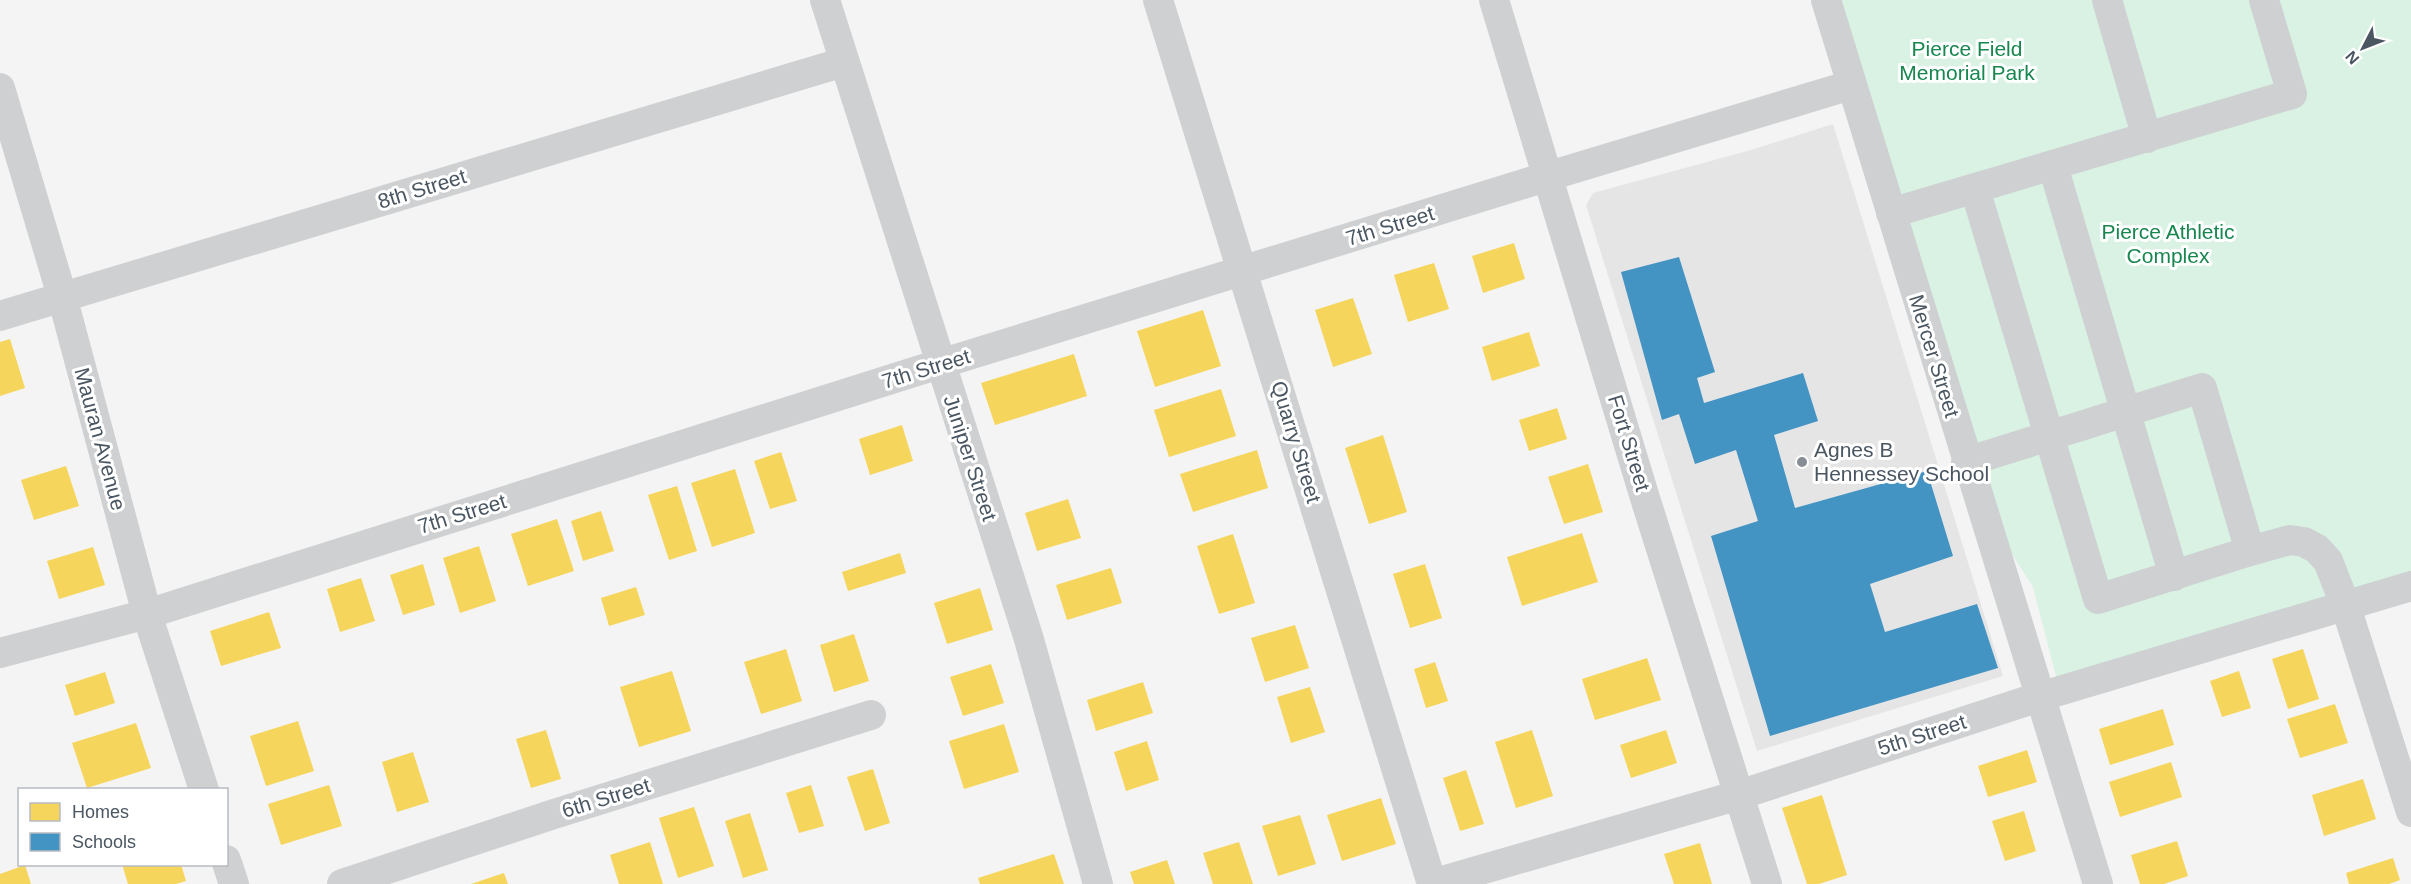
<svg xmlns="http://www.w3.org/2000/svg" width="2411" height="884" viewBox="0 0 2411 884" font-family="Helvetica,sans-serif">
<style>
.education{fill:#e6e5e6}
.green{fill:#d9f2e3}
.homes{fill:#f6d55c}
.schools{fill:#4393c3}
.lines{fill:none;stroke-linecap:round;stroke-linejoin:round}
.minor{stroke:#ced0d2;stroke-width:30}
.poi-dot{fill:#868d94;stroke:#fff;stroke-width:2}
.labels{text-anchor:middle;stroke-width:6;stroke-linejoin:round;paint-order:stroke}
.park-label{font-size:21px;fill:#17864f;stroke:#fff}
.street-label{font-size:21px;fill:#4a5661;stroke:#fff}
.poi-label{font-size:21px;fill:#4a5661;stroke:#fff;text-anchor:start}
</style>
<rect width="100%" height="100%" fill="#f4f4f4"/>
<!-- education -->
<path class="education" d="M1833,124L2003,676L1757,751L1586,205L1593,193L1751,150Z"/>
<!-- green -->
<path class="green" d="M1838,0H2411V572L2058,684L2033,587L2010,551Z"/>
<!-- homes -->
<path class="homes" d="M1514,243L1525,279L1483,293L1472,256Z
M1434,263L1449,309L1408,322L1394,275Z
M1353,298L1372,354L1333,367L1315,310Z
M1203,310L1221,366L1155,387L1137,331Z
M1529,332L1540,366L1492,381L1482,347Z
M10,339L25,388L0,396V342Z
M1074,354L1087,396L995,425L981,383Z
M1221,389L1236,436L1169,457L1154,410Z
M1557,408L1567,439L1529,451L1519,420Z
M902,425L913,461L870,475L859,439Z
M1383,435L1407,512L1369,524L1345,448Z
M1257,450L1268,488L1193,512L1180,474Z
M781,452L797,501L770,509L754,461Z
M1588,464L1603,512L1564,524L1548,477Z
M66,466L79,506L34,520L21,480Z
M735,469L755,533L712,547L691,483Z
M677,486L697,551L669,560L648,495Z
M1068,499L1081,538L1037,551L1025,513Z
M601,511L614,551L583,561L571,521Z
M557,519L574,571L528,586L511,534Z
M1582,533L1598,582L1522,606L1507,557Z
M1233,534L1255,603L1219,614L1197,546Z
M479,546L496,601L460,613L443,558Z
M93,547L105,585L59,599L47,561Z
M900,553L906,573L848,591L842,572Z
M423,564L435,605L403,615L390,575Z
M1425,564L1442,618L1410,628L1393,574Z
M1111,568L1122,603L1067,620L1056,585Z
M361,578L375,621L340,632L327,589Z
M636,587L645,615L609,626L601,598Z
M980,588L993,630L947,644L934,603Z
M269,612L281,648L221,666L210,631Z
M1295,625L1309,668L1265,682L1251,638Z
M854,634L869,681L834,692L820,645Z
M786,649L802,701L761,714L744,662Z
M2303,649L2319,699L2288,709L2272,659Z
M1647,658L1661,700L1595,720L1582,679Z
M1435,662L1448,701L1426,708L1414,669Z
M991,664L1004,703L963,716L950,677Z
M672,671L691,731L639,747L620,687Z
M2239,671L2251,708L2222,717L2210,681Z
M105,672L115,703L75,716L65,685Z
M1143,682L1153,713L1096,731L1087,700Z
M1310,687L1325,732L1291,743L1277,697Z
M2335,704L2348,743L2300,758L2287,719Z
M2163,709L2174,745L2110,765L2099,729Z
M298,721L314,771L266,786L250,736Z
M136,723L151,768L87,788L72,743Z
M1004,724L1019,772L964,789L949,741Z
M546,730L561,779L531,788L516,739Z
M1532,730L1553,796L1516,808L1495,742Z
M1666,730L1677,763L1631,778L1620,745Z
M1147,741L1159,780L1126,791L1114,752Z
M2027,750L2037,782L1988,797L1978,766Z
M413,752L429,802L397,812L382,762Z
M2171,762L2182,797L2120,817L2109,782Z
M873,769L890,823L865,831L847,777Z
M1466,770L1484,824L1460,831L1443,778Z
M2363,779L2376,819L2324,836L2312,795Z
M329,785L342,826L281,845L268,804Z
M811,785L824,826L799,833L786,793Z
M1822,795L1847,875L1819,884H1807L1782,808Z
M1381,798L1396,844L1342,861L1327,815Z
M694,807L714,866L678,878L659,818Z
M2024,811L2036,851L2005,861L1992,821Z
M750,813L768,870L743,878L725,821Z
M1300,815L1316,864L1278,876L1262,826Z
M2177,841L2188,876L2164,884H2140L2131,855Z
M650,842L663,884H619L610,855Z
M1239,842L1253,884H1213L1203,853Z
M1700,843L1712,884H1674L1664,854Z
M1054,854L1064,884H980L978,878Z
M2393,858L2400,880L2389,884H2349L2346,873Z
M1167,860L1175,884H1134L1130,872Z
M122,864H181L186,881L176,884H128Z
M25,865L31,884H0V874Z
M504,873L508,884H471Z"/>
<!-- schools -->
<path class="schools" d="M1679,257L1715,372L1697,378L1704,403L1803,373L1818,421L1774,435L1795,508L1927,471L1953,556L1870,584L1885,632L1977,604L1998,668L1770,736L1711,536L1758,521L1736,450L1695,464L1679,414L1662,420L1621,272Z"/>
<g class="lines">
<!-- minor -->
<path class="minor" d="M825,0L1028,636L1098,884
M1158,0L1432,884
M1494,0L1645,498L1767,884
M1826,0L2098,884
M2107,0L2147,138
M0,88L62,296L147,614L204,790
M2053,166L2174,576
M1975,189L2098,599L2250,551
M1891,213L2292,94L2264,0
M0,316L844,62
M1966,462L2202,388L2250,551L2290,540L2304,542L2317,549L2328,561L2346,607L2411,812
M0,653L147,614L917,371L1549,176L1851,85
M226,860L234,884
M342,884L554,814L871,715
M1432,884L1739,795L2039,697L2411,586"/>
</g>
<!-- markers -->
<circle class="poi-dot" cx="1802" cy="462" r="6"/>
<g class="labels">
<!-- park labels -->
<g class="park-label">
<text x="1967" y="56">Pierce Field<tspan x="1967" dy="24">Memorial Park</tspan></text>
<text x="2168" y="239">Pierce Athletic<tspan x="2168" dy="24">Complex</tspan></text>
</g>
<!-- street labels -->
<g class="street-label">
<text transform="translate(422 189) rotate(-17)" y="7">8th Street</text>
<text transform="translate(1390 226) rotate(-17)" y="7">7th Street</text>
<text transform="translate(1934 356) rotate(73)" y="7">Mercer Street</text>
<text transform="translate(926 369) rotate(-17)" y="7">7th Street</text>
<text transform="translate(100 439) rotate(75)" y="7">Mauran Avenue</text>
<text transform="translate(1296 442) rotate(73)" y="7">Quarry Street</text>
<text transform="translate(1629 443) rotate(73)" y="7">Fort Street</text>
<text transform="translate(970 458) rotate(72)" y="7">Juniper Street</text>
<text transform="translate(462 514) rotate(-17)" y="7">7th Street</text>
<text transform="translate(1922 735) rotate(-18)" y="7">5th Street</text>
<text transform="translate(606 798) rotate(-17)" y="7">6th Street</text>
</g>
<!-- poi labels -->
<g class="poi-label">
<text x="1814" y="457">Agnes B<tspan x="1814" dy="24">Hennessey School</tspan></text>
</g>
</g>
<!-- legend -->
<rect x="18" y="788" width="210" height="78" fill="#ffffff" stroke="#b7bbc0" stroke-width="1.5"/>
<rect x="30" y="803" width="30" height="18" fill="#f6d55c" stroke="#b7bbc0" stroke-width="1.5"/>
<text x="72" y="818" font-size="18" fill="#4a5661">Homes</text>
<rect x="30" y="833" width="30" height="18" fill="#4393c3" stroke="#b7bbc0" stroke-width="1.5"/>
<text x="72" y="848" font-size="18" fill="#4a5661">Schools</text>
<!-- north arrow -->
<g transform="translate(2363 48) rotate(228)" stroke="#ffffff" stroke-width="4.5" paint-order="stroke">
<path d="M0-4.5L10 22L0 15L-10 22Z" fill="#4a5661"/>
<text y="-9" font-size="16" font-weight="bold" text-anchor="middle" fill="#4a5661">N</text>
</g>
</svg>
